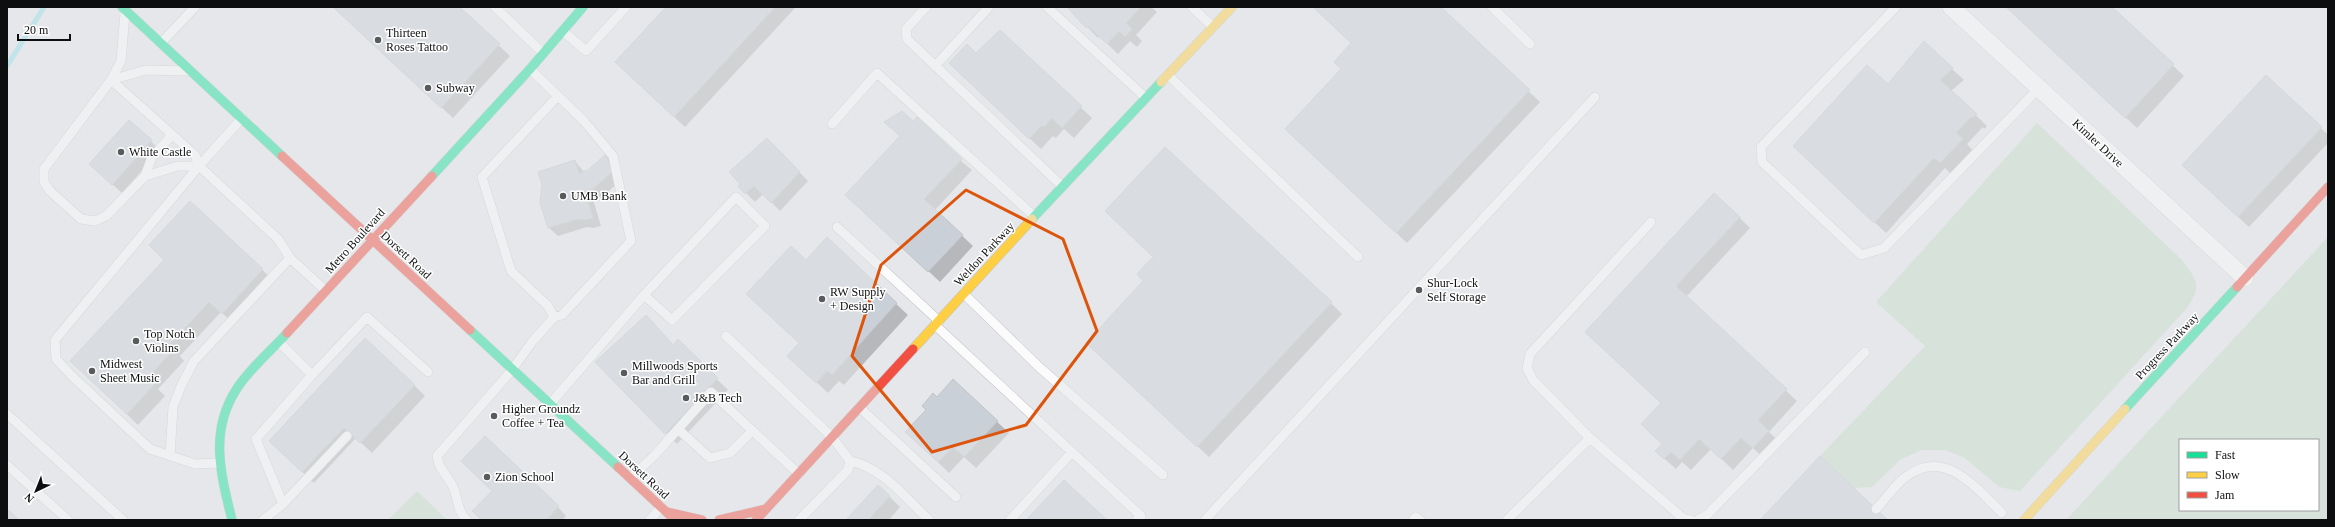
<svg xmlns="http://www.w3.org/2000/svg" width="2335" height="527" viewBox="0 0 2335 527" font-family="Georgia,serif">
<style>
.green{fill:#c5dbca;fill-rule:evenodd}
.shadow{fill:#0003}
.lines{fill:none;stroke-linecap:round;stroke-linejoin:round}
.stream{stroke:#90dfe9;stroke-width:5}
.building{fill:#cad0d7;stroke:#c2c4c6}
.lane-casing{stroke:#c2c4c6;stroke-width:10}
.street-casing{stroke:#c2c4c6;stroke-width:18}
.fast-casing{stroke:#c2c4c6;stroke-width:10}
.slow-casing{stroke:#c2c4c6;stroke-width:10}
.jam-casing{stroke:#c2c4c6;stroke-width:10}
.lane{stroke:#fbfbfc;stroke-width:9}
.street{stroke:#fbfbfc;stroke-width:17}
.fast{stroke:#16e098;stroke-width:9}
.slow{stroke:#ffcf43;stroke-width:9}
.jam{stroke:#f24e42;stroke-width:9}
.marked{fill:none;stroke:#dd550c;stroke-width:3;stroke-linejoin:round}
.poi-dot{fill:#595a5c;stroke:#fff;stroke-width:1.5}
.labels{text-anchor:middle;stroke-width:3;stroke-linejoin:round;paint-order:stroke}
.poi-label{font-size:12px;fill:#0d0e0f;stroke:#fff;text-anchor:start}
.street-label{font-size:12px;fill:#0d0e0f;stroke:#fff}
</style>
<rect width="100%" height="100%" fill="#e5e7ea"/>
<!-- green -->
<path class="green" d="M2037,123L2183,261C2198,282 2202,287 2186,309L2020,491L1999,487L1965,458L1945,450H1921L1900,460L1872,487L1853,488L1820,456L1925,346L1876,302Z
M2328,237V520H2066ZM2180,440H2318V510H2180Z
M417,491L447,520H388Z"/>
<!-- shadow -->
<path class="shadow" d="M333,7H458L510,56L453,118Z
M667,7H796L685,127L627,73Z
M1068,7H1151L1157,12L1136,35L1142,41L1137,47L1130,41L1118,54L1099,36L1098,38Z
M1314,7H1439L1540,102L1407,243L1286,129L1342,69L1352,43Z
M2007,7H2111L2184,76L2137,128Z
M1000,31L1092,118L1074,138L1064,129L1056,138L1053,136L1041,149L961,74L976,55Z
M1924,43L1964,80L1951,91L1987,126L1984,129L1983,127L1967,144L1973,151L1951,174L1945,168L1886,233L1805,157L1888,85Z
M129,121L160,150L122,193L99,172Z
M913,122L972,170L935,210L973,246L940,282L858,205L901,136Z
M2321,128L2328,135V143L2249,227L2194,176Z
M767,139L808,181L780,211L763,194L755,202L739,186Z
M606,155L615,163L620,181L603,196L593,199L601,226L593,228L587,227L558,236L549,228L575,161L584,172L589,171Z
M190,202L274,281L234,324L221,312L180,356L184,361L158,389L165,396L138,425L71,361L165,260Z
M1739,217L1750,228L1686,297L1797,401L1769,432L1780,442L1765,459L1753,448L1733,470L1711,449L1691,470L1682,462L1676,469L1656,451L1663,444L1662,403L1597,343Z
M827,239L908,315L844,385L839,381L828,393L800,367L806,262Z
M1154,257L1331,303L1342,314L1209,457L1098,354L1145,281Z
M678,341L728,390L677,444L597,362L673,345Z
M953,380L1009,433L976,468L964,457L949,473L918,443L937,398Z
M414,385L425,396L372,453L356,438L314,483L281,452Z
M889,496L900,507L889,520H847Z
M558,507L566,516L562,520H483Z"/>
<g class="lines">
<!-- stream -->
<path class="stream" d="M7,66L44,7"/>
</g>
<!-- building -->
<path class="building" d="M333,7H460L500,44L441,108Z
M666,7H775L674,117L615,62Z
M1067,7H1141L1126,23L1132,29L1125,37L1119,31L1107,44L1088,26L1086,28Z
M1313,7H1441L1530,90L1396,233L1285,129L1341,69L1334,62L1351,43Z
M2006,7H2112L2174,64L2125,118Z
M1000,30L1082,106L1062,128L1052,118L1044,127L1042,125L1029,139L949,63L967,44L976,53Z
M1924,41L1953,68L1940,80L1977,114L1973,118L1971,117L1956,133L1963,139L1940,163L1934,158L1874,223L1793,146L1867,65L1888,84Z
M2266,75L2322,127L2238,217L2182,165Z
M902,111L913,121L917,117L962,159L924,199L963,235L928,272L845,195L900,136L884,122Z
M129,120L152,140L112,185L89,164Z
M767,138L800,172L771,203L754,186L745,194L738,186L740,184L729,172Z
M1165,147L1332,302L1197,447L1086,343L1143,281L1137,274L1153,257L1105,211Z
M606,154L612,172L594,188L585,191L593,218L584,220L578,219L548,228L540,202L542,185L538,172L575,160L579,173L588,170Z
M1714,193L1740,217L1676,286L1787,389L1758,420L1769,431L1753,448L1741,438L1721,459L1699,439L1680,460L1671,452L1664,459L1655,451L1662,444L1641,424L1661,403L1585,332Z
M190,201L263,269L222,314L209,302L169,345L174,349L148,378L155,384L127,414L70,361L164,260L149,245Z
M827,237L897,303L832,375L827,371L816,383L787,356L799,343L746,294L791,246L806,260Z
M646,315L673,345L678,339L718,378L665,434L595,362Z
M365,338L415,385L360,443L344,428L302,472L269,441Z
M953,379L998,421L964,457L953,447L938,462L905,432L926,410L922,406L933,393L937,397Z
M485,436L559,506L546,520H482L472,511L492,491L461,461Z
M1820,456L1876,509L1888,520H1760Z
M1064,480L1107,520H1026Z
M878,485L890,496L868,520H846Z
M7,509L19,520H7Z"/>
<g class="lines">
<defs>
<path id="lane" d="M495,7L542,52
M926,7L906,29L907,39L1062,186
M1047,7L1146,98
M1192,7L1213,27
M1492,7L1530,44
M1896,7L1761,147L1762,162L1861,255L1884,248L2039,88
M125,13L121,61L111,80L44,169V182L50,191L81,219L95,221L106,216L145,176L152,157L172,135
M563,31L586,51L626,7
M161,43L195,7
M935,66L989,7
M1168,75L1358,257
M111,80L195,155L199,166L278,239L290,258
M111,80L146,70L187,71
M832,124L877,73L1034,216
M145,176L178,166H199
M1651,222L1530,354L1527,368L1533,380L1590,438L1684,519L1691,520
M837,227L939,321
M964,294L1039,367L1163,475
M554,317L548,306L511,271L482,177L558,96
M935,325L1141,516L1137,520
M726,336L832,437L850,461L848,470L799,520
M279,342L312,375L367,317L428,372
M550,404L644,295L736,197L765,226L672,320L644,295
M859,407L956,497
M7,414L123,520
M678,429L710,458L730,453L752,431
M170,456L173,407L181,386L194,361L290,258L326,291
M850,461C883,468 905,497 929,520
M218,463L195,464L150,449L73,377L56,359L55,340L199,166L242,118
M7,465L68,520
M630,478L654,456L711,392L799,474
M283,504L347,436
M1876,509C1886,499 1895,484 1907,476C1945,448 1976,488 2002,513
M263,520L283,504L256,439L312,375
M467,520C455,509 459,495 451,483C445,473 439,469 437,456L512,370L532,342L554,317L562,315L631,241L613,156L584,121L530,69
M650,520L661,507
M1010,520L1072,452
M1205,520L1595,97
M1413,520L1416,517L1420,520
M1507,520L1590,438
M1698,520L1707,515L1865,352"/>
<path id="street" d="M1951,7L2245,278"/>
<path id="fast" d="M122,7L282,156
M432,176L530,69L583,7
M1032,219L1161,82
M470,330L618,467
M2125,409L2237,287
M232,520C221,475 209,432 236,390C247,371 272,350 287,333"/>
<path id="slow" d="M1161,82L1232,7
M913,349L1032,219
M2024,520L2125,409"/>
<path id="jam" d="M282,156L470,330
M2237,287L2328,187
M287,333L432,176
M618,467L675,520
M667,512L702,520
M719,520L766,509
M756,520L913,349"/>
</defs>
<!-- lane casing -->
<use href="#lane" class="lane-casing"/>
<!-- street casing -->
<use href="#street" class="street-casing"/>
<!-- fast casing -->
<use href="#fast" class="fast-casing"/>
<!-- slow casing -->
<use href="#slow" class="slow-casing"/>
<!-- jam casing -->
<use href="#jam" class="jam-casing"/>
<!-- lane -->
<use href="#lane" class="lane"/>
<!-- street -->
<use href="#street" class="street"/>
<!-- fast -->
<use href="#fast" class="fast"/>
<!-- slow -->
<use href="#slow" class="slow"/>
<!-- jam -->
<use href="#jam" class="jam"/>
</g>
<!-- marked area -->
<path d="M0 0H2335V527H0ZM966,190L1063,239L1097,331L1026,425L932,452L852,356L881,265Z" fill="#e5e7ea" fill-opacity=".55" fill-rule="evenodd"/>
<path class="marked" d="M966,190L1063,239L1097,331L1026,425L932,452L852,356L881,265Z"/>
<!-- markers -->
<g class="poi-dot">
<circle cx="378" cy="40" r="4"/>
<circle cx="428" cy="88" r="4"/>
<circle cx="121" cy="152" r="4"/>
<circle cx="563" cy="196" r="4"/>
<circle cx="1419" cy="290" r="4"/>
<circle cx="822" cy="299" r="4"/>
<circle cx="136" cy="341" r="4"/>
<circle cx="92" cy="371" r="4"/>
<circle cx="624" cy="373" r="4"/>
<circle cx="686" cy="398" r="4"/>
<circle cx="494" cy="416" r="4"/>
<circle cx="487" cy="477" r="4"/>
</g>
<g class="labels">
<!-- poi labels -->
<g class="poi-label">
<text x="386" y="37">Thirteen<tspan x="386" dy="14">Roses Tattoo</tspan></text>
<text x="436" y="92">Subway</text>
<text x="129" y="156">White Castle</text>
<text x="571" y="200">UMB Bank</text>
<text x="1427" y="287">Shur-Lock<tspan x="1427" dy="14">Self Storage</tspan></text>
<text x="830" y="296">RW Supply<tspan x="830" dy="14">+ Design</tspan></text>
<text x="144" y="338">Top Notch<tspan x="144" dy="14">Violins</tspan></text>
<text x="100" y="368">Midwest<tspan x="100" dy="14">Sheet Music</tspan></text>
<text x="632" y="370">Millwoods Sports<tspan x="632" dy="14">Bar and Grill</tspan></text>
<text x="694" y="402">J&amp;B Tech</text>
<text x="502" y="413">Higher Groundz<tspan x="502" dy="14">Coffee + Tea</tspan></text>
<text x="495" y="481">Zion School</text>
</g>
<!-- street labels -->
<g class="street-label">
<text transform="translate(2098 143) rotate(43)" y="4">Kimler Drive</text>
<text transform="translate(355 241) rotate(-48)" y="4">Metro Boulevard</text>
<text transform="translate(984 254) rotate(-47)" y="4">Weldon Parkway</text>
<text transform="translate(406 255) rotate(43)" y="4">Dorsett Road</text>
<text transform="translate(2167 346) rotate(-47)" y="4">Progress Parkway</text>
<text transform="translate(644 475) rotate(43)" y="4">Dorsett Road</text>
</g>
</g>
<!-- border -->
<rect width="2335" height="527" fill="none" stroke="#0d0e0f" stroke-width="16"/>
<!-- legend -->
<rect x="2179" y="439" width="140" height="72" fill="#ffffff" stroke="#9e9f9f"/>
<rect x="2187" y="452" width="20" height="6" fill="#16e098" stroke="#9e9f9f"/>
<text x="2215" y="459" font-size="12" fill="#0d0e0f">Fast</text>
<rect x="2187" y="472" width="20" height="6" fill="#ffcf43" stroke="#9e9f9f"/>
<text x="2215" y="479" font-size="12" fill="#0d0e0f">Slow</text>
<rect x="2187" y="492" width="20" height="6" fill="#f24e42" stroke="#9e9f9f"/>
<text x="2215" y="499" font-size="12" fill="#0d0e0f">Jam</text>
<!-- north arrow -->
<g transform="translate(36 491) rotate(223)" stroke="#ffffff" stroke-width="3" paint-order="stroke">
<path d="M0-3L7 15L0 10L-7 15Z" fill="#0d0e0f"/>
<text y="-6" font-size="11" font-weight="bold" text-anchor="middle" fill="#0d0e0f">N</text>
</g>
<!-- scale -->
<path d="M18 34v6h52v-6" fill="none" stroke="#0d0e0f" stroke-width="2"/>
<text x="24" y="34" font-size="12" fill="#0d0e0f" stroke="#ffffff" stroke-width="3" paint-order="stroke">20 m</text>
</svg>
